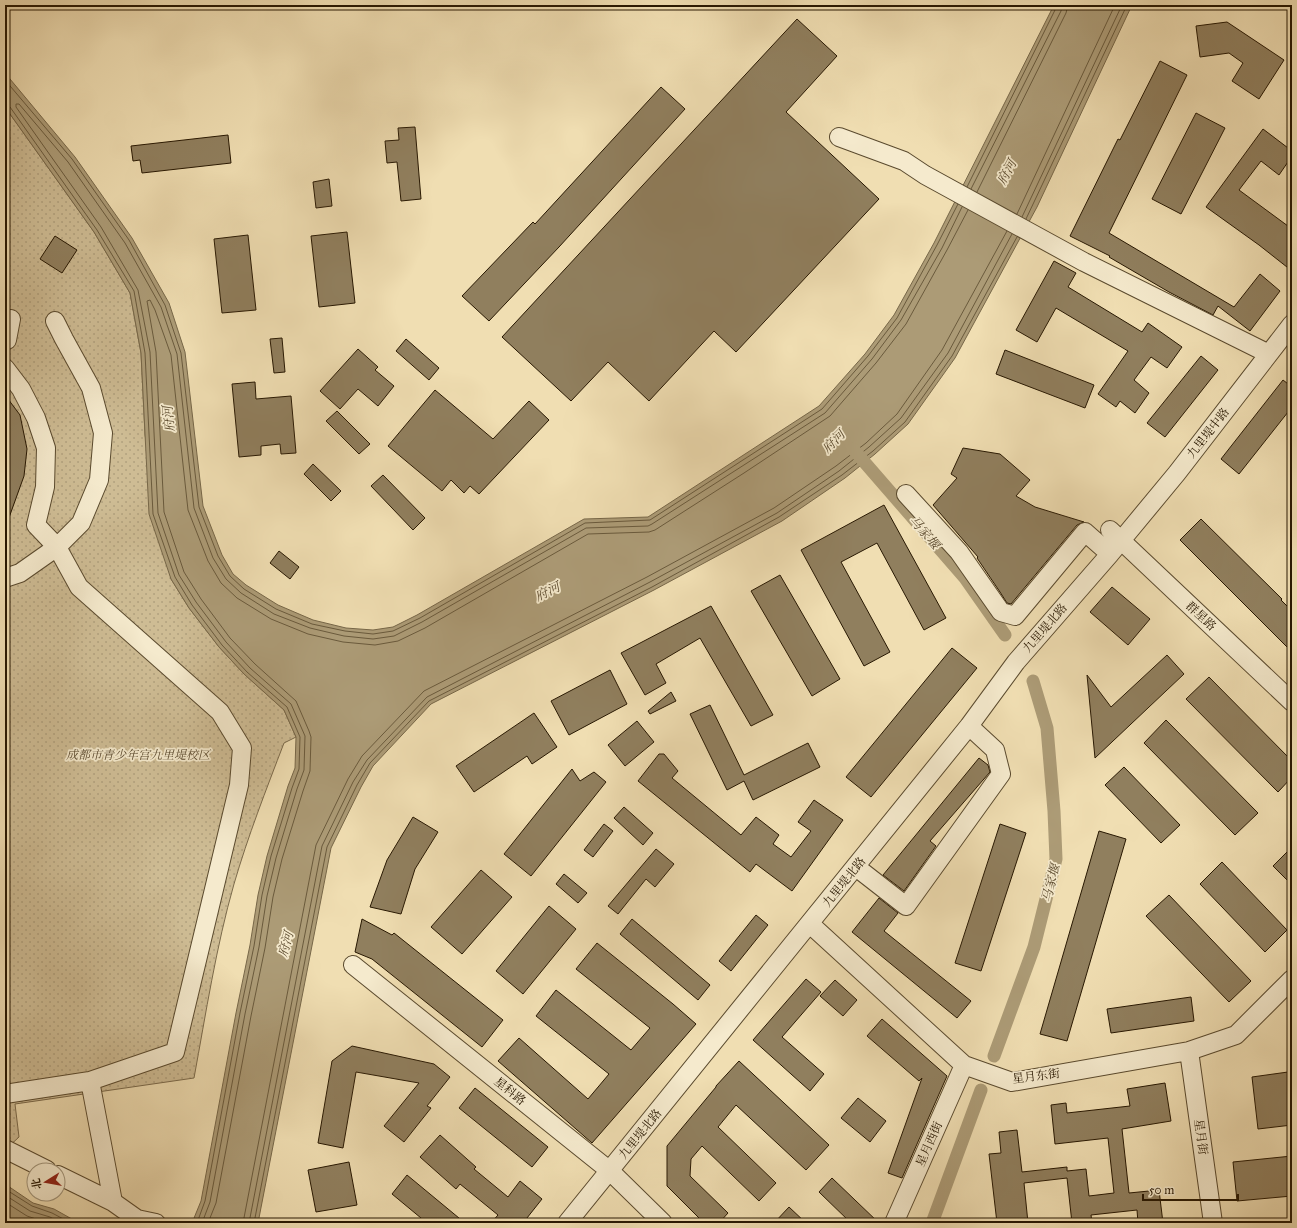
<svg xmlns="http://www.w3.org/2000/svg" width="1297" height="1228" viewBox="0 0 1297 1228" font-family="'IM FELL Great Primer','Noto Serif SC',serif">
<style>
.park{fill:url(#park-dots);stroke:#7b6a4b}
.water{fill:#ac9b76;stroke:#776748}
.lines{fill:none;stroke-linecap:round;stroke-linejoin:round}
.shore{stroke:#6a5a3c;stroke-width:1}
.canal{stroke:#ac9b76;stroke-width:13}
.building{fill:#907f5e;stroke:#281802}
.minor-casing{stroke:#5a4a2e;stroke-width:20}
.minor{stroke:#f5eacd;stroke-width:18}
.labels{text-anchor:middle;stroke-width:3.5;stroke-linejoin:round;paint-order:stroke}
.street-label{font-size:12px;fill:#281802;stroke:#f5eacd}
.park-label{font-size:12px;font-style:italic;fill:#5a492e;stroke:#f5eacd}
.water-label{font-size:13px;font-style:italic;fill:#5d4c30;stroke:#f5eacd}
</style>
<defs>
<pattern id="park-dots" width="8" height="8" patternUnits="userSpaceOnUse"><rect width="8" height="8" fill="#cebc94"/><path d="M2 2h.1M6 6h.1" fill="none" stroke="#b1a17e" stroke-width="1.8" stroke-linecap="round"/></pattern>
</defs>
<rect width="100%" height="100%" fill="#f0deb2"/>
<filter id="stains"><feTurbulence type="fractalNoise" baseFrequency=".005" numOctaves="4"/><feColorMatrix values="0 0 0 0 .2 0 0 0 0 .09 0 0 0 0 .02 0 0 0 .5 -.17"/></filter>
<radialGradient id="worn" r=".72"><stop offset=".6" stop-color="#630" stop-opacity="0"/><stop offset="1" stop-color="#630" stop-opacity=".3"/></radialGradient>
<!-- park -->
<path class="park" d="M5,107L94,232L130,293L141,353L145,435L171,579L189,608L219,647L244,674L284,710L296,737L284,743C266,790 248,836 234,884C216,947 206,1013 194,1078L15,1104L19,1137L5,1150Z"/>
<!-- water -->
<path class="water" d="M1054,5H1132L1037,207L955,358L908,424L875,454L845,478L782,521L654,590L431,704L373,766L361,787L331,848L258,1223H192L201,1201L236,1013L250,945L258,895L267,856L288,786L295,768L296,737L284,710L244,674L219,647L189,608L171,579L149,514L141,353L130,293L94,232L5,107V73L75,157L132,238L169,303L185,352L203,506L222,555L233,574L246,585L278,605L313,620L346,628L373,630L393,627L417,615L584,519L648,517L819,406L865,354L894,315L934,243Z
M5,1184L33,1203L54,1209L79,1223H5Z"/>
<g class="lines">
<!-- shore -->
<path class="shore" d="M5,80L72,159L129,240L165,305L181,353L199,507L218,556L230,576L244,589L276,609L312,624L345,631L373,634L393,631L420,618L585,523L650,520L822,409L868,356L897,318L937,245L958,204
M5,105L10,107L97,230L134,291L145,353L153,514L175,577L192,605L222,645L247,672L287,707L300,737L299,769L292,788L271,856L262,895L254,946L240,1013L205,1201L197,1223
M967,187L1056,8L1057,5
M971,189L1061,11L1062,5
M977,192L1066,13L1068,5
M1017,214L1115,5
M1022,217L1122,5
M1026,219L1127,5
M5,1189L32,1206L52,1213L71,1223
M5,1195L30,1211L50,1217L61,1223
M5,1202L27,1216L48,1223
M202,1223L210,1202L245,1014L259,947L267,896L276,858L297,789L304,770L305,736L291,704L250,668L226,642L196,602L179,575L158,513L150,352L138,290L101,227L16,107V104H19L68,162L125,243L161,307L177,354L194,508L213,558L226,579L241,593L274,614L310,628L344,636L373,639L394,636L422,622L586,528L648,526L652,524L825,413L872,359L901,320L942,248L962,207
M208,1223L216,1203L251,1016L265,948L273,897L282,859L303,791L310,771L311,737L309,731L296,701L255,664L230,638L201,599L184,572L164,512L156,352L147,301L150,300L155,310L171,355L188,510L208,561L221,583L237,598L271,619L308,634L343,642L375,645L398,641L425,628L588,534L649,532L655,530L744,473L830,416L876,363L906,324L947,250L968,210
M243,1223L316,845L348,779L362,756L424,691L647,577L774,508L836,466L866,443L897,414L942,350L1007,231
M249,1223L322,846L353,782L367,760L427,697L650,582L777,513L839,471L869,447L901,418L948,353L1012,234
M254,1223L327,847L357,785L370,763L429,701L652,587L779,517L842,475L873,451L905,422L952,356L1017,237"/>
<!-- canal -->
<path class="canal" d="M853,449L965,578L1005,635
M994,1056L1034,947L1056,859L1054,811L1047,728L1033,681
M932,1223L981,1090"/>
</g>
<!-- building -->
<path class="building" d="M797,19L837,56L786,112L879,199L736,352L714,331L649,401L608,362L571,401L502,337Z
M1227,22L1284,60L1259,99L1232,81L1243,63L1229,53L1200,57L1196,26Z
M1160,61L1187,75L1109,233L1234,307L1260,274L1280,291L1250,331L1218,306L1213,315L1169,292L1109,257L1110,256L1070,236L1118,139L1120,140Z
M661,87L685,109L559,247L489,321L462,296L533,222L535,224Z
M1196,113L1225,128L1181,214L1152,199Z
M415,127L421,199L401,201L397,162L387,163L385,141L399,140L398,128Z
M1263,129L1292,151V156L1279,175L1261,161L1239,190L1292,229V271L1259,245L1206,207Z
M228,135L231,163L142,173L140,160L133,161L131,146Z
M329,179L332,206L316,208L313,182Z
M347,232L355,303L319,307L311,236Z
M248,235L256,310L222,313L214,239Z
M55,236L77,250L62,273L40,259Z
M1054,261L1076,273L1068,287L1142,332L1148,323L1182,347L1167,368L1151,357L1134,380L1149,393L1135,413L1120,401L1116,407L1098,394L1128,351L1056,308L1037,342L1016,330Z
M282,338L285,372L274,373L270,339Z
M406,339L439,368L429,380L396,351Z
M358,349L378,367L375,370L394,386L378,406L358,389L340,409L320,391Z
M1005,350L1094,385L1085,408L996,374Z
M1201,356L1218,370L1165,437L1147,423Z
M1283,380L1292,387V407L1239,474L1221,459Z
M255,382L256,399L291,396L296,453L281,454L280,444L261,446V455L239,457L232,384Z
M435,390L493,439L529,401L549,420L479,494L470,486L464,493L451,480L442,491L388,446Z
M5,395L20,415L27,449L24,476L6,526H5Z
M337,411L370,444L359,454L326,421Z
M963,448L1000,454L1030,480L1016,496L1035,507L1084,522L1077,525L1011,604L1007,603L1000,592L977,558L978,557L933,505L957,478L951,474Z
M313,464L341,491L331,501L304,474Z
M383,475L425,518L413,530L371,486Z
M884,505L946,618L924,630L877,543L841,562L890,652L864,666L801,550Z
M1201,519L1282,599L1281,600L1292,611V652L1180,540Z
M279,551L299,567L290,579L270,563Z
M780,575L840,679L812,696L751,591Z
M1112,587L1150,619L1128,645L1090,612Z
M711,606L773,715L751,726L700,638L656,664L666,683L645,695L621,653Z
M952,648L977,668L871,797L846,777Z
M1167,655L1184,674L1095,758L1087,675L1111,707Z
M610,670L627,704L569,735L551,701Z
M1209,677L1292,761V777L1278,792L1186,699Z
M671,692L676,701L650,714L648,711Z
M710,705L744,775L808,743L820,767L753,800L744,781L727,790L690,714Z
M534,713L557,747L532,764L527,756L474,792L456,766Z
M1166,720L1258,813L1235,835L1144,743Z
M637,721L654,742L625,766L608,745Z
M659,754H664L678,771L672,778L741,835L756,817L779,835L773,844L791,857L811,831L798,822L814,800L843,820L792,891L756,864L750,872L638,781Z
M979,758L988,765L990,772L930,841L936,846L904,891L883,875Z
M1124,767L1180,825L1161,843L1105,785Z
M572,769L580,781L594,772L606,782L531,876L504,854Z
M624,807L653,833L643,845L614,818Z
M413,817L438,832L415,869L401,914L370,907L387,860Z
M604,824L613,831L593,857L584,850Z
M1000,824L1026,833L981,971L955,963Z
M1099,831L1126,839L1067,1041L1040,1034Z
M1292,847V885L1273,866Z
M656,849L674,864L655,887L646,879L618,914L608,906Z
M1222,862L1287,930L1265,952L1200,884Z
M481,870L512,897L462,954L431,927Z
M564,874L587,893L578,903L556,884Z
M1169,895L1251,981L1229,1002L1146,916Z
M879,898L898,913L884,931L971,1001L957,1018L852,932Z
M549,906L576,929L523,994L496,971Z
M756,915L768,925L731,971L719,961Z
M362,919L392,935L394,933L503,1020L482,1047L372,959L355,952Z
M632,919L710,985L698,1000L620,934Z
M597,943L673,1004L696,1024L592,1143L498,1061L519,1038L588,1099L609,1074L536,1016L556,990L631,1050L650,1028L576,969Z
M806,979L821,992L782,1037L824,1074L810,1091L753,1040Z
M835,980L857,1000L843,1016L820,996Z
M1191,997L1194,1021L1111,1033L1107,1009Z
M882,1019L947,1076L902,1178L888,1173L922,1078L919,1081L867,1036Z
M352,1046L434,1064L450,1077L427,1106L431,1108L404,1142L384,1126L419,1083L356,1072L343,1148L318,1143L332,1061Z
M739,1061L829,1145L806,1170L736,1105L718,1127L776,1183L759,1201L702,1146L691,1159L690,1176L728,1213L719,1223H704L667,1186V1146L716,1087V1086Z
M1288,1072L1292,1077V1125L1258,1129L1252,1077Z
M1165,1083L1171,1121L1122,1129L1129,1193L1159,1190L1163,1223H1138L1137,1210L1091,1215L1092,1223H1072L1067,1178L1024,1183L1028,1223H997L989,1154L1001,1153L999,1132L1017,1130L1022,1172L1067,1167V1171L1086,1169L1089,1196L1114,1193L1108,1138L1055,1144L1051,1105L1066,1103L1067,1113L1130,1106L1127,1089Z
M475,1088L548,1147L532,1167L459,1108Z
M858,1098L886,1121L870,1142L841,1118Z
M440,1135L476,1167L474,1169L508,1197L520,1181L542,1199L523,1223H491L498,1215L460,1184L456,1189L420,1157Z
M1292,1156V1196L1237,1201L1233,1162Z
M349,1162L357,1205L316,1212L308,1170Z
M407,1175L465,1223H427L392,1194Z
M832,1178L879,1223H851L819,1192Z
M789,1207L806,1223H774Z"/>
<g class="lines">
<defs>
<path id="minor" d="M839,137L904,161L925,175L1084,262L1269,354
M5,340H7L11,319
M5,368L21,389L36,418L46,448L45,487L36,525L57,547L79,587L220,712L242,748L239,785L175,1052L90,1081L5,1094
M906,494L959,552L1001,612L1015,616L1085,532L1110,554
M1110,530L1292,702
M5,578L20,573L57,547L81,523L99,480L103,433L91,388L64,339L55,321
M856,867L906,906L1001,774L995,750L969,726
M810,924L964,1065L1012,1082L1189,1051L1236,1035L1292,979
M353,965L610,1171L663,1223
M1189,1051L1213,1223
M90,1081L113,1202
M5,1149L47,1170
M58,1175L113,1202L137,1219L156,1223
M567,1223L969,726L1016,662L1110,554L1177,473L1292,324
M894,1223L964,1065"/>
</defs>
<!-- minor casing -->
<use href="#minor" class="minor-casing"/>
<!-- minor -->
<use href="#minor" class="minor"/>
</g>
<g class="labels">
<!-- street labels -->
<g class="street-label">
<text transform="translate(1208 433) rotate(-52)" y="4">九里堤中路</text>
<text transform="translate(1201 616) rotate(43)" y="4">群星路</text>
<text transform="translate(1045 628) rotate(-49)" y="4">九里堤北路</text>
<text transform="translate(844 882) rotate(-51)" y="4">九里堤北路</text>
<text transform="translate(1036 1076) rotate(-7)" y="4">星月东街</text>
<text transform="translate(510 1091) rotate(39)" y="4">星科路</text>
<text transform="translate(640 1134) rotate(-51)" y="4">九里堤北路</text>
<text transform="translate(1201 1137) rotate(82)" y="4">星月街</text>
<text transform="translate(929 1144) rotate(-66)" y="4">星月西街</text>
</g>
<!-- park labels -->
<g class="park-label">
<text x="138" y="759">成都市青少年宫九里堤校区</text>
</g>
<!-- water labels -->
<g class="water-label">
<text transform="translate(1006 172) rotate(-62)" y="5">府河</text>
<text transform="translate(168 419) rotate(-96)" y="5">府河</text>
<text transform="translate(833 441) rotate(-45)" y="5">府河</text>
<text transform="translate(925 532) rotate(49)" y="5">马家堰</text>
<text transform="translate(547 591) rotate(-26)" y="5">府河</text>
<text transform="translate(1050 883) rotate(-76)" y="5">马家堰</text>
<text transform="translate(285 944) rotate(-74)" y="5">府河</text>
</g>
</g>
<!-- margin -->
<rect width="1297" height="1228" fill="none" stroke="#f0deb2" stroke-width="20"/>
<rect x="6" y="6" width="1285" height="1216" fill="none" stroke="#281802" stroke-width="2"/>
<rect x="10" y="10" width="1277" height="1208" fill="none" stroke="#281802"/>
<!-- north arrow -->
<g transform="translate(46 1182) rotate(259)"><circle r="19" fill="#f5eacd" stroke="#a3967c"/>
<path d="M0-3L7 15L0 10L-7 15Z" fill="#8f2418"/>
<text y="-6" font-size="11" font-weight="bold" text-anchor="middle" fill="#281802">北</text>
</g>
<!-- scale -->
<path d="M1143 1194v6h95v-6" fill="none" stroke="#281802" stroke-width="2"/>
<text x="1149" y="1194" font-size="12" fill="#281802" stroke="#f5eacd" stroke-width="3" paint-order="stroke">50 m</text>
<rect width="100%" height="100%" filter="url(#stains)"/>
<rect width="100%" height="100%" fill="url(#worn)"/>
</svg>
